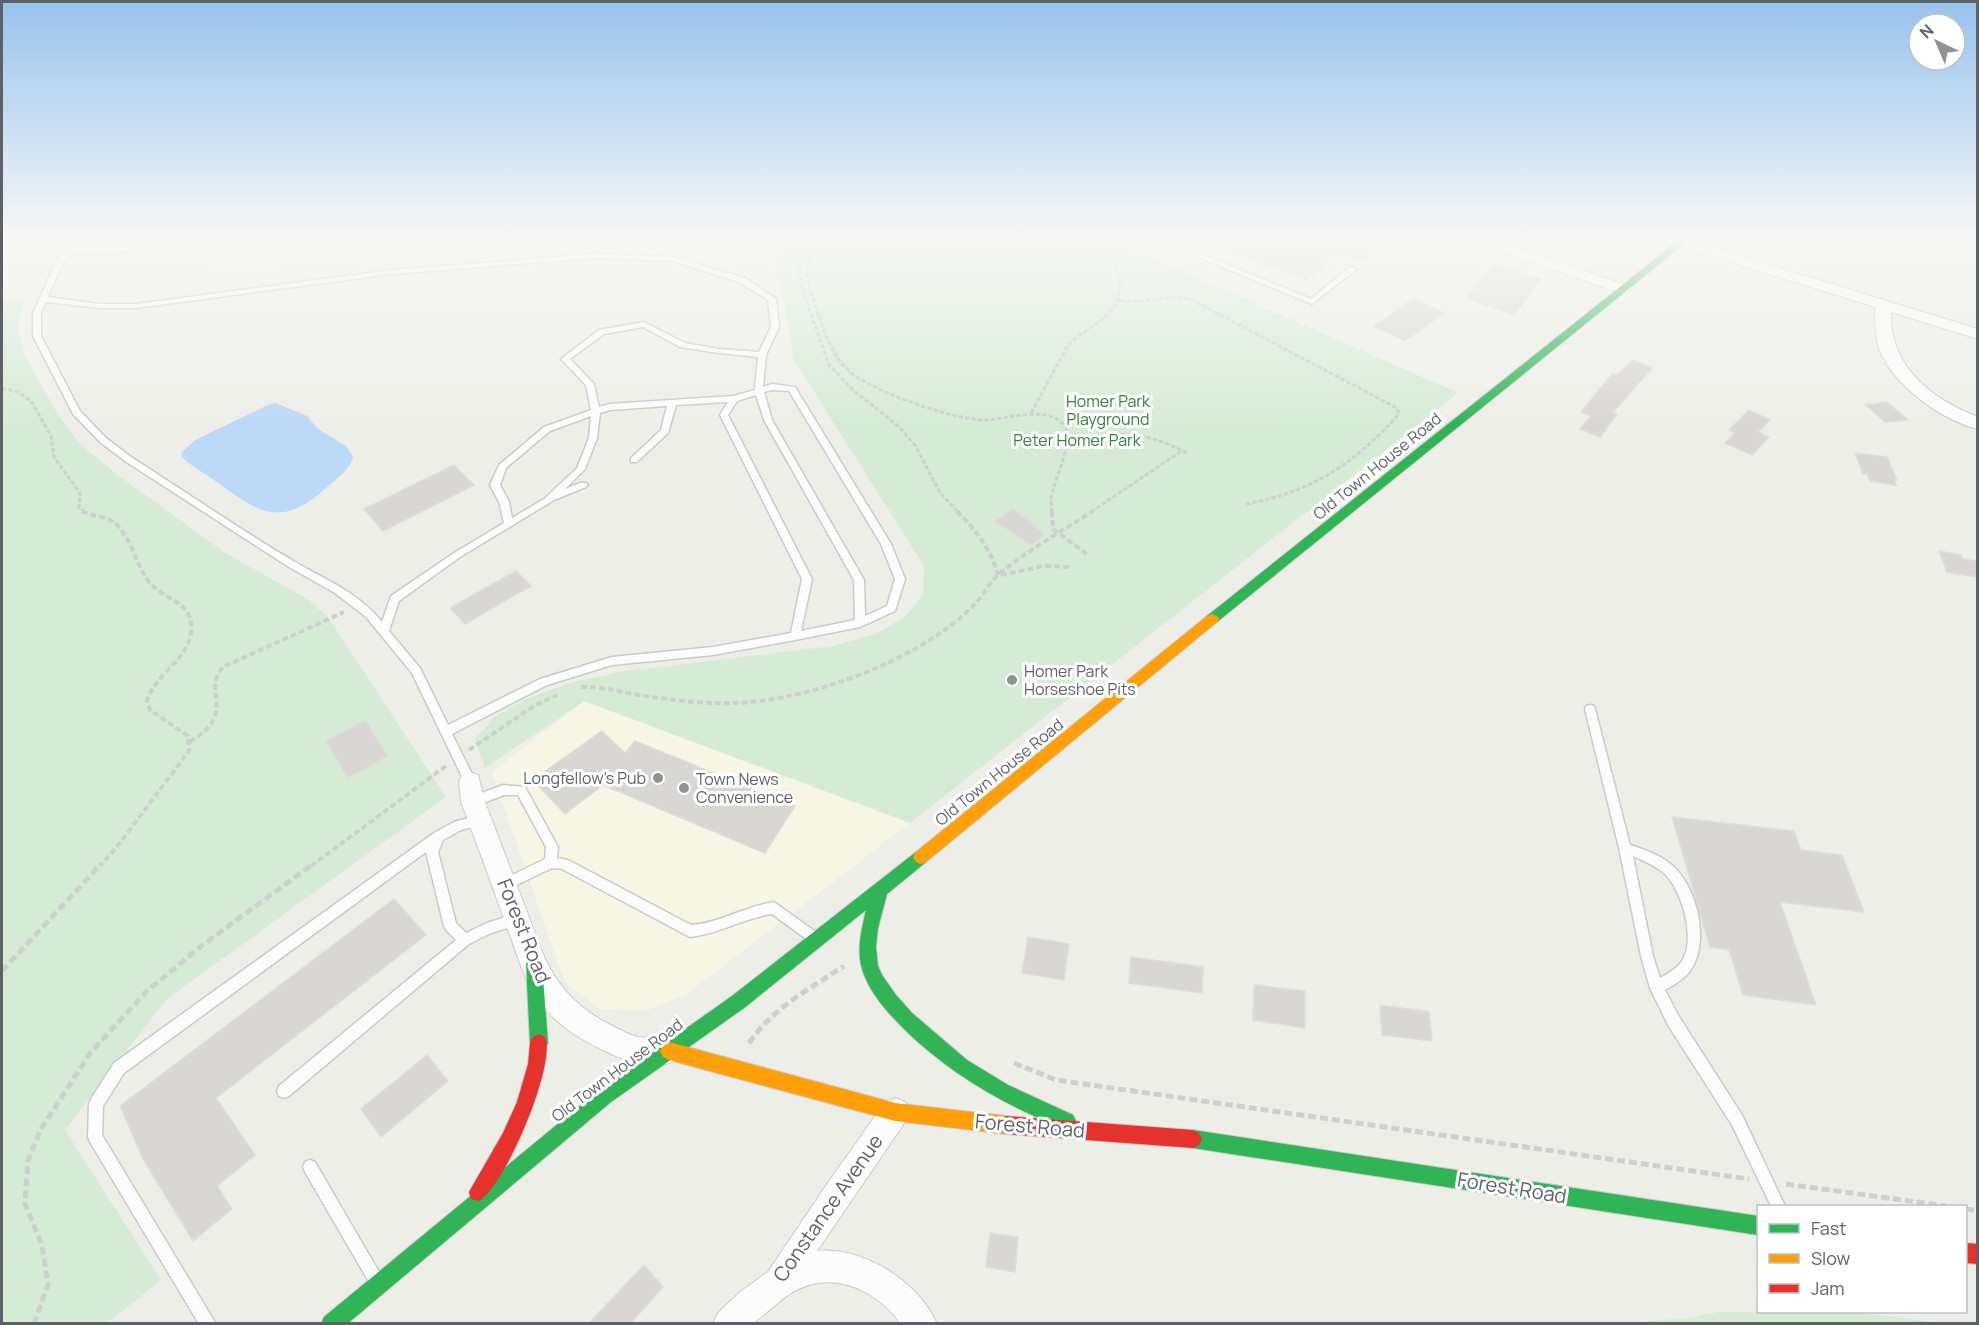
<svg xmlns="http://www.w3.org/2000/svg" width="1979" height="1325" viewBox="0 0 1979 1325" font-family="Manrope,sans-serif">
<style>
.commercial{fill:#f7f5e3}
.green{fill:#d6ebd6}
.water{fill:#bdd9f8}
.building{fill:#d8d7d4;stroke:#deddd8;stroke-width:1.5}
.lines{fill:none;stroke-linecap:round;stroke-linejoin:round}
.lane-casing{stroke:#cacaca;stroke-width:3}
.street-casing{stroke:#cacaca;stroke-width:2}
.fast-casing{stroke:#cbcbcb;stroke-width:2}
.slow-casing{stroke:#cbcbcb;stroke-width:2}
.jam-casing{stroke:#cbcbcb;stroke-width:2}
.path-far2{stroke:#ccd0ce;stroke-width:3;stroke-dasharray:4.5 2;stroke-linecap:butt}
.path-far1{stroke:#ccd0ce;stroke-width:4;stroke-dasharray:6 3;stroke-linecap:butt}
.path{stroke:#ccd0ce;stroke-width:5;stroke-dasharray:8 4;stroke-linecap:butt}
.lane{fill:#fcfcfc;fill-rule:evenodd}
.street{fill:#fcfcfc;fill-rule:evenodd}
.fast{fill:#30b455;fill-rule:evenodd}
.slow{fill:#ff9f0a;fill-rule:evenodd}
.jam{fill:#e5322d;fill-rule:evenodd}
.rail{stroke:#e4e5e4;stroke-width:4;stroke-dasharray:1.5 6;stroke-linecap:butt}
.poi-dot{fill:#909294;stroke:#fff;stroke-width:2}
.labels{text-anchor:middle;stroke-width:6;stroke-linejoin:round;paint-order:stroke}
.park-label{font-size:16px;fill:#33813e;stroke:#fff}
.street-label{font-size:16px;fill:#5e6167;stroke:#fff}
.poi-label{font-size:16px;fill:#5e6167;stroke:#fff;text-anchor:start}
.near-street-label{font-size:20px;fill:#5e6167;stroke:#fff}
</style>
<rect width="100%" height="100%" fill="#eeeee9"/>
<!-- commercial -->
<path class="commercial" d="M584,701L910,823L685,995L645,1011L600,1009L564,981L492,772Z"/>
<!-- green -->
<path class="green" d="M785,240H1111L1458,393L910,823L584,701L485,768L475,739L494,717L526,699L570,683L620,672L832,646L878,633L906,616L923,594L924,566L794,360L783,296L774,273Z
M24,300L18,326L24,355L60,418L80,444L119,476L227,554L304,597L328,617L446,797L167,999L65,1130L161,1280L108,1323H2V303Z
M1717,1312H1854L1943,1323H1643L1647,1321L1686,1318Z"/>
<!-- water -->
<path class="water" d="M276,403L307,416L318,429L346,446L353,457C350,470 336,479 326,488C276,533 255,508 208,476C199,470 190,465 182,457L181,453L195,440L270,404Z"/>
<!-- building -->
<path class="building" d="M1200,240H1384L1362,262L1337,253L1307,280Z
M1494,264L1541,279L1514,315L1466,298Z
M1414,298L1444,313L1405,341L1374,326Z
M1633,360L1652,368L1613,412L1617,414L1600,437L1580,429L1591,416L1581,412L1613,373L1617,375Z
M1887,402L1908,420L1885,422L1866,405Z
M1749,410L1770,420L1758,432L1769,437L1752,455L1725,443L1735,433L1729,430Z
M1855,453L1887,457L1897,480H1894L1896,485L1870,481L1867,474H1863Z
M454,465L474,485L383,531L364,509Z
M1013,509L1045,534L1031,545L995,521Z
M1939,551L1961,555L1963,559L1977,561V577L1947,572Z
M516,571L531,586L465,624L450,608Z
M365,720L388,756L348,778L326,741Z
M602,731L625,753L635,741L795,806L765,853L603,785L565,814L533,780Z
M1672,817L1794,831L1801,850L1842,855L1864,912L1780,902L1816,1005L1743,995L1729,950L1710,947Z
M394,899L426,935L216,1098L255,1155L217,1186L232,1209L193,1241L143,1159L120,1106Z
M1028,937L1069,944L1064,980L1022,973Z
M1131,957L1203,967L1202,993L1129,983Z
M1254,985L1305,991V1028L1253,1020Z
M1380,1005L1429,1012L1432,1041L1382,1035Z
M427,1055L448,1081L381,1137L361,1109Z
M990,1233L1018,1237L1015,1272L986,1267Z
M644,1265L663,1287L631,1323H589Z"/>
<g class="lines">
<defs>
<path id="lane" d="M80,240H88L80,248H123L196,240H218L214,242L123,252H75L63,263L48,297L99,304H136L392,270L594,254L673,257L745,278L776,299L779,327L766,355L763,387L772,384L795,387L891,544L905,579L896,608L895,611L860,627L795,640L713,655L612,665L547,685L452,734L476,782L474,785L470,787L466,785L412,673L366,617L335,593L289,567L125,461L100,442L73,414L33,336V313L56,262L68,248ZM594,258L672,261L739,282L768,300L771,327L759,352L719,349L685,343L644,322L599,330L561,359L586,385L591,410L544,427L499,465L490,485L499,502L504,523L454,553L391,596L382,622C359,593 326,580 295,562C239,529 186,492 131,457L106,438L80,411L41,336V313L46,302L99,308H136L392,274ZM643,327L680,347L719,353L758,357L755,390L733,396L609,404L599,407L594,384L570,359L604,334ZM772,390L789,391L881,544L895,579L887,606L865,616L864,580L772,420L764,392ZM756,395L764,420L854,580L855,620L801,631L812,579L728,415L737,401ZM728,402L720,415L802,579L791,633L713,647L612,657L540,679L448,725L420,668L389,631L399,601L460,557L554,500L586,487L588,485L586,483H580L565,489L585,469L597,438L600,413L610,410L667,406L661,430L631,458V462H637L668,433L676,405ZM591,416L589,438L577,468L544,499L512,518L509,502L500,485L506,468L550,431Z
M1157,240H1167L1311,299L1350,267L1357,269L1312,304Z
M1590,705L1594,706L1595,709L1630,845C1646,850 1663,856 1675,868C1698,892 1710,942 1690,971C1684,979 1674,985 1665,990L1678,1015L1742,1115L1785,1206H1771L1732,1125L1668,1025L1650,988L1641,956L1619,848L1585,709L1586,706ZM1633,856C1644,861 1656,866 1665,874C1683,892 1698,944 1679,965C1674,970 1667,974 1660,978L1653,956Z
M503,785L525,787L558,847L557,858L568,860L691,925C720,923 745,906 774,902L817,933L819,937L817,941L813,943L809,941L772,914C744,918 719,934 690,937L562,869L552,868L508,889L504,891L500,889L498,885L500,881L545,859L546,847L518,795H504L473,807L469,806L467,802L469,798Z
M480,815L484,816L486,820L484,824L461,830L443,840L438,852L456,923L466,933L489,922L517,914L521,916L523,920L521,924L491,933L469,944L289,1096L284,1098L279,1096L277,1091L279,1086L456,940L446,930L444,926L426,852L124,1073L103,1106L102,1135L216,1324H199L90,1142L88,1137L89,1104L91,1099L114,1063L434,833L454,822Z
M310,1160L315,1162L379,1272L382,1277L379,1282L374,1285L369,1282L305,1172L303,1167L305,1162Z"/>
<path id="street" d="M1473,240H1493L1628,286L1631,289L1623,294L1618,292L1475,243Z
M1675,240H1689L1978,329V339L1891,312C1889,366 1931,399 1978,417V429C1941,420 1893,385 1879,349C1875,335 1875,321 1875,307L1676,245Z
M470,772L478,775L485,802L545,959C561,992 584,1013 617,1028C623,1031 631,1036 638,1037C651,1039 662,1036 675,1041L679,1051L675,1061C651,1070 631,1063 609,1053C581,1040 555,1025 537,998C523,978 516,950 507,927C492,885 477,844 461,802L459,782L462,775Z
M895,1098L905,1102L909,1112L905,1122L817,1251C863,1246 919,1282 937,1324H901C874,1287 828,1268 788,1295C781,1300 756,1322 751,1324C740,1325 725,1324 713,1324L718,1313L740,1292L768,1272L825,1187L885,1102Z"/>
<path id="fast" d="M1679,240H1689L1217,622H1207L1205,619L1207,616Z
M921,850L926,852L929,857L926,862L887,894L878,928L876,947L878,966L882,975L896,995L912,1013L967,1060L1008,1085L1073,1115L1076,1121L1073,1127L1067,1130C1006,1106 951,1075 904,1029C886,1011 867,990 861,965C857,946 862,928 866,910L744,1008L611,1102L347,1324H321L324,1317L599,1090L732,996L916,852Z
M534,956L540,958L542,964L548,1043L545,1049L539,1052L533,1049L530,1043L526,964L528,958Z
M1193,1130L1758,1216V1235L1193,1148L1187,1145L1184,1139L1187,1133Z"/>
<path id="slow" d="M1212,614L1217,616L1219,619L1217,622L926,862L921,864L916,862L913,857L916,852L1207,616Z
M669,1042L895,1103L1006,1116L1012,1119L1015,1125L1012,1131L1006,1134L895,1121L669,1060L663,1057L660,1051L663,1045Z"/>
<path id="jam" d="M539,1034L545,1037C557,1064 503,1191 478,1201L471,1199L469,1192L503,1133L517,1102L528,1064L530,1043L533,1037Z
M1006,1116L1193,1130L1199,1133L1202,1139L1199,1145L1193,1148L1006,1134L1000,1131L997,1125L1000,1119Z
M1966,1243L1978,1244V1264L1966,1263Z"/>
</defs>
<!-- lane casing -->
<use href="#lane" class="lane-casing"/>
<!-- street casing -->
<use href="#street" class="street-casing"/>
<!-- fast casing -->
<use href="#fast" class="fast-casing"/>
<!-- slow casing -->
<use href="#slow" class="slow-casing"/>
<!-- jam casing -->
<use href="#jam" class="jam-casing"/>
<!-- path-far2 -->
<path class="path-far2" d="M811,240L799,269L803,291L829,365L853,390L898,426L915,445L940,493L958,512
M825,240C801,260 805,274 814,301C821,322 830,354 848,370C870,391 954,420 984,420C1007,420 1046,404 1064,425C1076,439 1055,476 1052,494C1050,500 1052,506 1052,512
M1120,300C1144,305 1166,294 1190,299L1397,408L1399,414C1354,464 1312,492 1246,504
M2,388L18,392L31,401L51,436L54,457L80,493L79,508L85,512
M1031,413L1068,345C1081,332 1100,324 1112,310C1125,295 1120,268 1107,254C1100,247 1092,244 1083,240
M1069,439C1118,433 1142,429 1187,453
M1091,512L1183,450"/>
<!-- path-far1 -->
<path class="path-far1" d="M82,511C93,517 105,515 116,524C133,540 135,565 150,583C161,596 181,600 189,615C192,622 192,630 190,638C183,663 154,676 147,701L150,710L188,736L189,751L116,848L100,866
M957,511C976,531 990,547 998,575
M1052,511L1053,529L1088,555
M1001,575L1044,566L1071,567
M581,687C602,686 619,692 639,695C670,700 702,704 734,703C809,701 920,660 973,606C983,596 989,583 999,574C1028,550 1062,531 1093,511
M190,742C199,735 210,729 214,718C222,699 207,686 223,667L344,612
M469,750L534,706L557,695
M311,866L446,766"/>
<!-- path -->
<path class="path" d="M2,971L101,864
M749,1043C774,1007 808,990 844,966
M1014,1063L1056,1080L1749,1179
M1786,1184L1946,1206
M1966,1209L1978,1211
M34,1324L48,1284L42,1245L25,1204L28,1160L41,1129L91,1052L146,992L200,947L313,864"/>
<!-- lane -->
<use href="#lane" class="lane"/>
<!-- street -->
<use href="#street" class="street"/>
<!-- fast -->
<use href="#fast" class="fast"/>
<!-- slow -->
<use href="#slow" class="slow"/>
<!-- jam -->
<use href="#jam" class="jam"/>
<!-- rail -->
<path class="rail" d="M173,258L308,240
M2,298L502,240"/>
</g>
<!-- sky -->
<linearGradient id="sky" x2="0" y2="1"><stop stop-color="#97c3ee"/><stop offset="0.56" stop-color="#f7f7f5"/><stop offset="1" stop-color="#f7f7f5" stop-opacity="0"/></linearGradient>
<rect width="1979" height="425" fill="url(#sky)"/>
<!-- markers -->
<g class="poi-dot">
<circle cx="1012" cy="680" r="6"/>
<circle cx="658" cy="778" r="6"/>
<circle cx="684" cy="788" r="6"/>
</g>
<g class="labels">
<!-- park labels -->
<g class="park-label">
<text x="1108" y="407">Homer Park<tspan x="1108" dy="18">Playground</tspan></text>
<text x="1077" y="446">Peter Homer Park</text>
</g>
<!-- street labels -->
<g class="street-label">
<text transform="translate(1377 466) rotate(-39)" y="6">Old Town House Road</text>
<text transform="translate(999 772) rotate(-39)" y="6">Old Town House Road</text>
<text transform="translate(617 1070) rotate(-37)" y="6">Old Town House Road</text>
</g>
<!-- poi labels -->
<g class="poi-label">
<text x="1024" y="677">Homer Park<tspan x="1024" dy="18">Horseshoe Pits</tspan></text>
<text x="646" y="784" text-anchor="end">Longfellow's Pub</text>
<text x="696" y="785">Town News<tspan x="696" dy="18">Convenience</tspan></text>
</g>
<!-- near-street labels -->
<g class="near-street-label">
<text transform="translate(524 931) rotate(68)" y="7">Forest Road</text>
<text transform="translate(1030 1126) rotate(5)" y="7">Forest Road</text>
<text transform="translate(1512 1188) rotate(9)" y="7">Forest Road</text>
<text transform="translate(828 1208) rotate(-55)" y="7">Constance Avenue</text>
</g>
</g>
<!-- border -->
<rect width="1979" height="1325" fill="none" stroke="#5e6167" stroke-width="6"/>
<!-- legend -->
<rect x="1757" y="1205" width="210" height="108" fill="#ffffff" stroke="#bfc0c2" stroke-width="1.5"/>
<rect x="1769" y="1224" width="30" height="9" fill="#30b455" stroke="#bfc0c2" stroke-width="1.5"/>
<text x="1811" y="1235" font-size="18" fill="#5e6167">Fast</text>
<rect x="1769" y="1254" width="30" height="9" fill="#ff9f0a" stroke="#bfc0c2" stroke-width="1.5"/>
<text x="1811" y="1265" font-size="18" fill="#5e6167">Slow</text>
<rect x="1769" y="1284" width="30" height="9" fill="#e5322d" stroke="#bfc0c2" stroke-width="1.5"/>
<text x="1811" y="1295" font-size="18" fill="#5e6167">Jam</text>
<!-- north arrow -->
<g transform="translate(1937 42) rotate(316)"><circle r="28" fill="#ffffff" stroke="#bfc0c2" stroke-width="1.5"/>
<path d="M0-4.5L10 22L0 15L-10 22Z" fill="#909294"/>
<text y="-9" font-size="16" font-weight="bold" text-anchor="middle" fill="#5e6167">N</text>
</g>
</svg>
